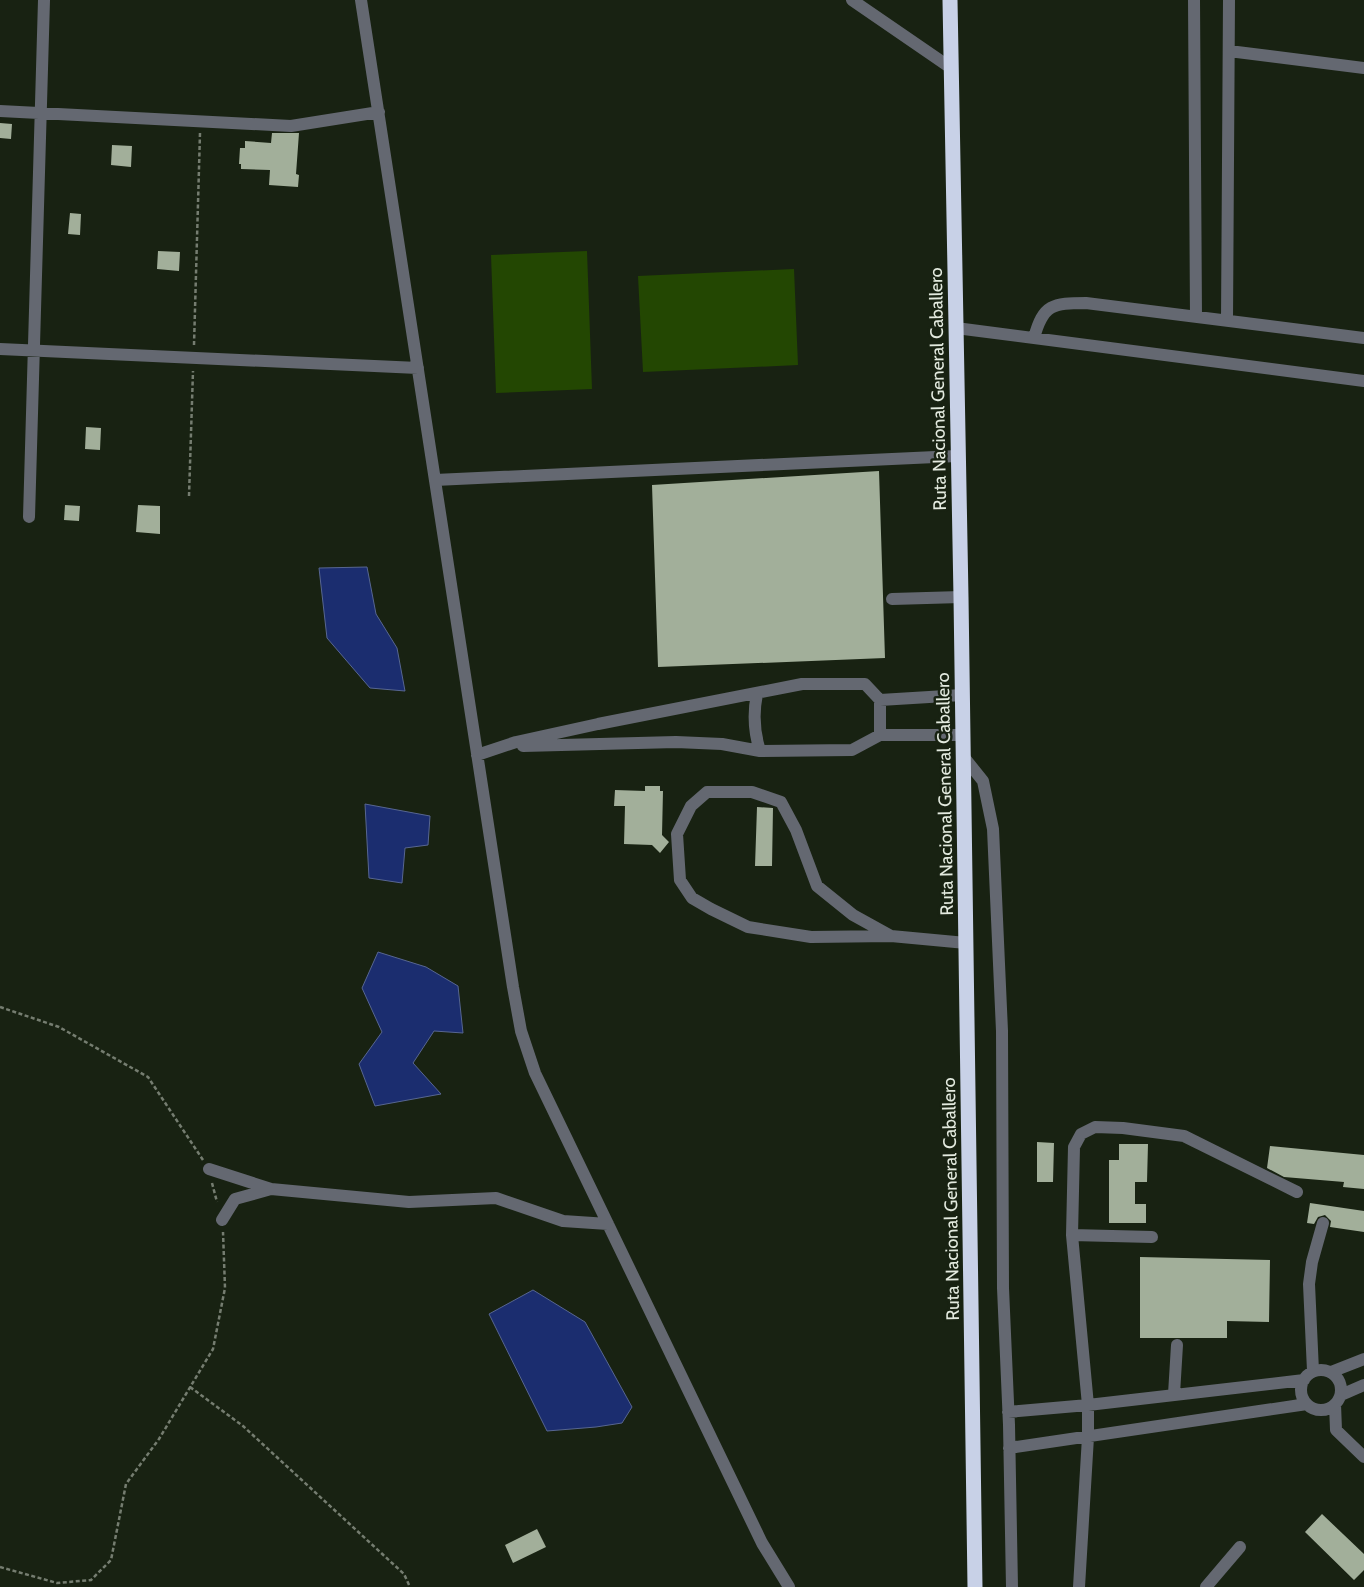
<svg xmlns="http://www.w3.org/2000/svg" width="1364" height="1587" viewBox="0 0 1364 1587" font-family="Cabin,sans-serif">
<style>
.green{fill:#234702}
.water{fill:#1b2d6f;stroke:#576691}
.building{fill:#a2af9a}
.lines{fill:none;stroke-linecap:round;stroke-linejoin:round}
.path{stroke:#757d70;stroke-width:2.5;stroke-dasharray:4 2.5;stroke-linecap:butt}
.minor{stroke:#646871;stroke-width:12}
.highway{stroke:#c8d1e7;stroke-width:15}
.labels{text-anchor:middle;stroke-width:5;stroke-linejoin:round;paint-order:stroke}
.street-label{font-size:18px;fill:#e3eadf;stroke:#182212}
</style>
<rect width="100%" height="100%" fill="#182212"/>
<!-- green -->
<path class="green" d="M587,251L592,389L496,393L491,255Z
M794,269L798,365L643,372L638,276Z"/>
<!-- water -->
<path class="water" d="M367,567L376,614L397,648L405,691L370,688L327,638L319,568Z
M365,804L430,816L428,845L405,848L402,883L369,878Z
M378,952L426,967L458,986L463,1033L434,1031L413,1063L441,1094L375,1106L359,1064L382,1032L362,988Z
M533,1290L585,1322L632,1407L622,1423L596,1427L547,1431L489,1314Z"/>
<!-- building -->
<path class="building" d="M0,123L12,124L11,139L0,138Z
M272,133H299L296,174L299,175L298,187L269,185L270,170L241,169V164H239L240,148H245V141L271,143Z
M112,145L132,146L131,167L111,165Z
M70,213L81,214L80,235L68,234Z
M158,251L180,252L179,271L157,269Z
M86,427L101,428L100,450L85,449Z
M879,471L885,658L658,667L652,485Z
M65,505L80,506L79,521L64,520Z
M138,505L160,506V534L136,532Z
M645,786H660V791H663L662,835L669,842L660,853L652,845L624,844L625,806H614L615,790L645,791Z
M757,807L773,808L772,866H755Z
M1037,1142L1054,1143L1053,1182H1037Z
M1119,1144H1148L1147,1182H1135V1204H1146V1223H1109V1160H1119Z
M1270,1146L1364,1155V1189L1343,1187L1344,1182L1284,1177L1267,1168Z
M1310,1203L1364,1211V1232L1330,1227L1331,1221L1325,1215L1318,1217L1314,1224L1307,1223Z
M1140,1257L1270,1260L1269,1322L1227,1321V1338H1140Z
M1322,1514L1364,1554V1570L1354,1580L1305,1532Z
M537,1529L546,1547L513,1563L505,1545Z"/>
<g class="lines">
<!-- path -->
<path class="path" d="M194,345L200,133
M189,496L193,371
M0,1007L59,1027L148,1077L203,1160
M212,1183L217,1202
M190,1387L243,1426L404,1574L410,1587
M0,1567L57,1583L91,1580L111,1560L126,1484L159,1439L213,1349L225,1288L223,1232"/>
<!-- minor -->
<path class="minor" d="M361,0L513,987L521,1031L535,1073L762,1543L789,1587
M852,0L951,68
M1194,0L1196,317
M1229,51L1364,68
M0,111L291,126L379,112
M1227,321L1229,0
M956,328L1364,381
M1034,338C1043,304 1053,303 1086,303L1364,338
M0,349L418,368
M435,480L957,456
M29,517L44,0
M892,599L961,597
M757,694C753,713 754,732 760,751
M880,735V700
M523,746L676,742L722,744L760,751L852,750L880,735H962
M477,755L516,742L598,724L802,684H865L880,700L962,695
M963,756L983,781L993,829L1002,1031L1003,1288L1009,1425L1012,1587
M891,936L811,937L748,927L711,909L692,898L680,880L677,834L691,806L707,792H752L781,802L796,830L817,886L853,915L891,936L966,943
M209,1169L271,1189L409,1202L496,1198L563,1221L608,1224
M222,1220L235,1199L271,1189
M1072,1235L1152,1237
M1301 1390a20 20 0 1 1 40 0a20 20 0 1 1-40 0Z
M1313,1371L1309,1284L1312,1262L1323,1223
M1331,1372L1364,1359
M1174,1394L1177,1345
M1341,1395L1364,1385
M1335,1404L1336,1430L1364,1457
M1008,1412L1088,1405L1304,1380
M1009,1448L1307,1404
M1079,1587L1088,1437V1405L1072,1235L1074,1147L1081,1134L1095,1127L1123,1128L1184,1136L1297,1192
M1206,1587L1240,1547"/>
<!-- highway -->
<path class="highway" d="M950,0L961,597L975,1587"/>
</g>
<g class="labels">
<!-- street labels -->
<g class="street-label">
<text transform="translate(938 389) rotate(-91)" y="6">Ruta Nacional General Caballero</text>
<text transform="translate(945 794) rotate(-91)" y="6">Ruta Nacional General Caballero</text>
<text transform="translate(951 1199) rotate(-91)" y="6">Ruta Nacional General Caballero</text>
</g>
</g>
</svg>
